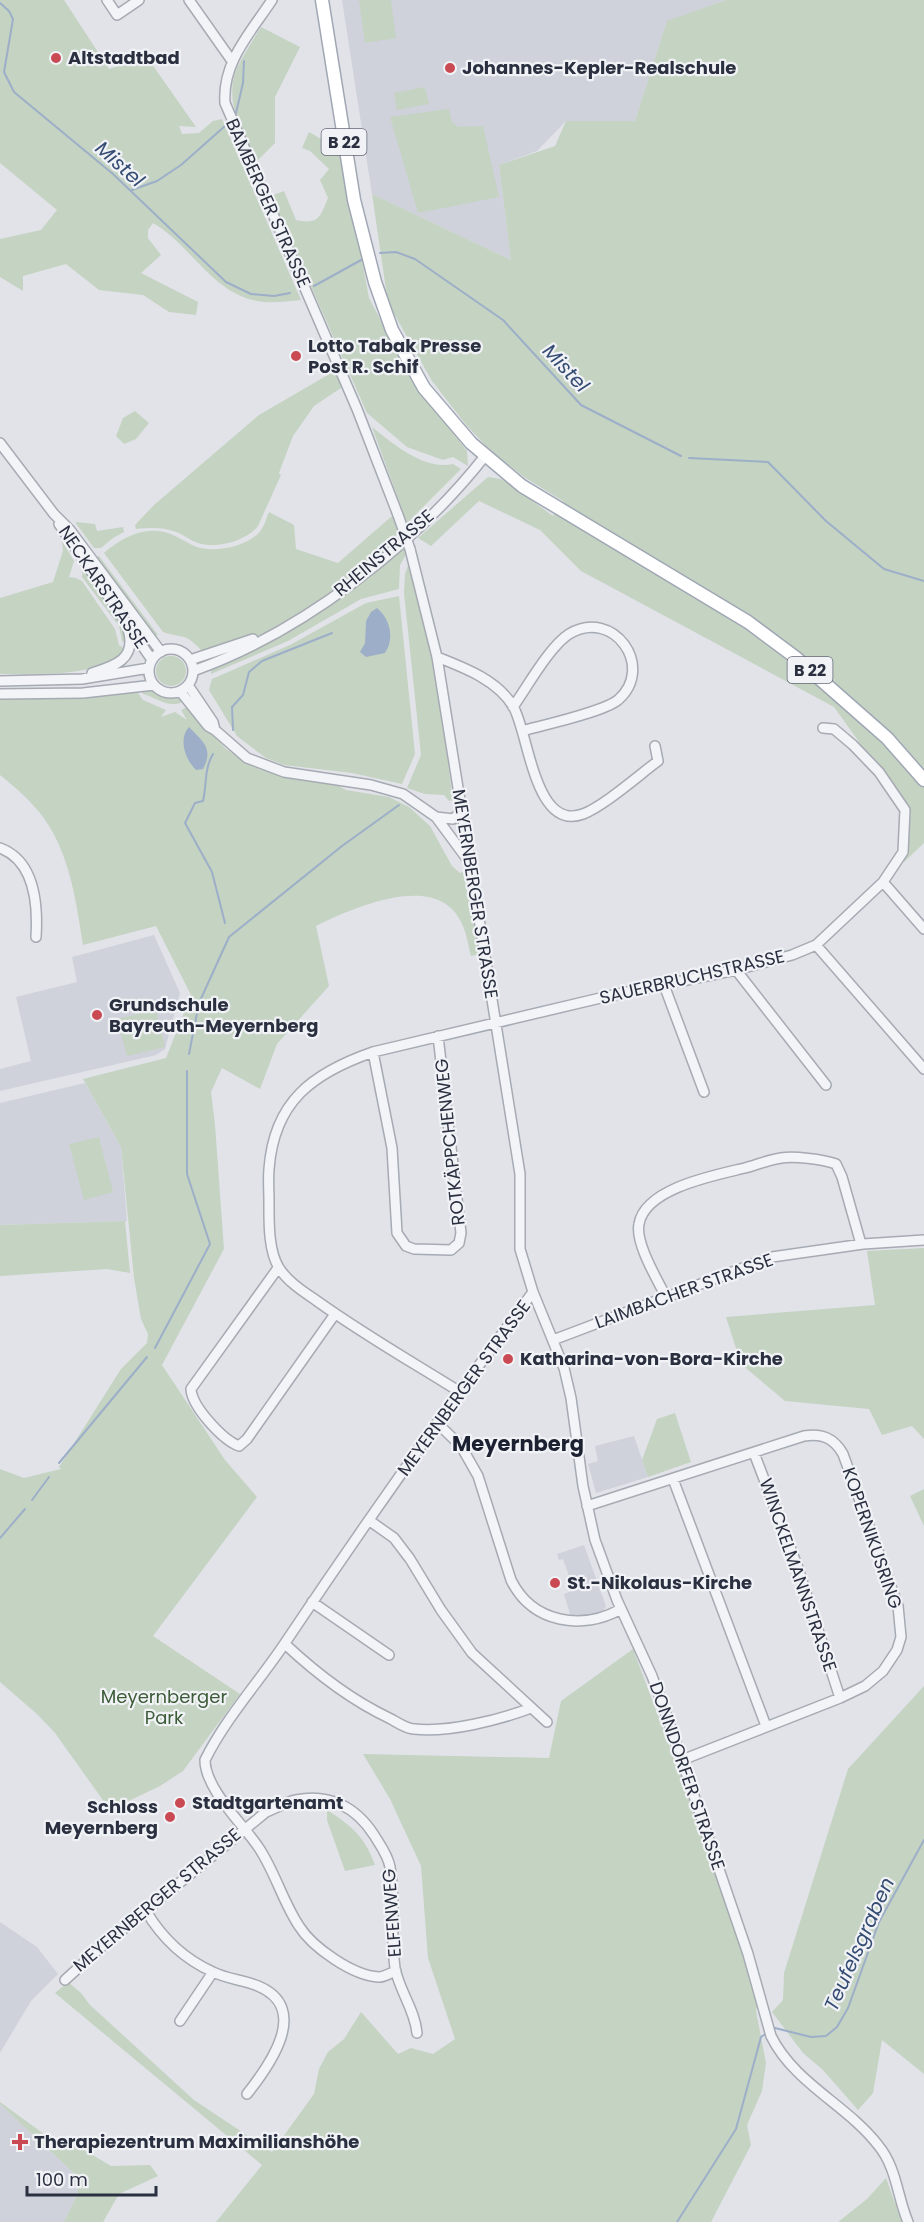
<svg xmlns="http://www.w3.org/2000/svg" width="924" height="2222" viewBox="0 0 924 2222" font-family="Poppins,sans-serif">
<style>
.built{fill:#cfd2db}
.green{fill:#c5d3c2}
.water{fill:#9dafc8}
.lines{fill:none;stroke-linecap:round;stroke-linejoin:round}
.stream{stroke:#9dafc8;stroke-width:2}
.minor-casing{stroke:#a6aab3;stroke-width:12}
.major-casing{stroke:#a0a7b4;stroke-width:15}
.minor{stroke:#f3f4f7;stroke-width:9}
.major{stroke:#fff;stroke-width:12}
.minor-bridge-casing{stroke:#a6aab3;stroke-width:12;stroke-linecap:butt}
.minor-bridge{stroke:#f3f4f7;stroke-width:9}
.poi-dot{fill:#ca4a54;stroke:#f0f2f6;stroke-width:2}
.labels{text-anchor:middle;stroke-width:4.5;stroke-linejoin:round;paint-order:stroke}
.shield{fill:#f0f2f6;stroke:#656a77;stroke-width:1.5}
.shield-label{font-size:16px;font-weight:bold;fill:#2a3040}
.poi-label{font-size:18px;font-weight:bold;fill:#2a3040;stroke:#f0f2f6;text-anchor:start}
.street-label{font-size:18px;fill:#2a3040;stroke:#f0f2f6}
.park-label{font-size:18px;fill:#3c5b37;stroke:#f0f2f6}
.water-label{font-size:20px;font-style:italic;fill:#354c73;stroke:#f0f2f6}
.quarter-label{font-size:21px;font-weight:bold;fill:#1c2131;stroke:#f0f2f6}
</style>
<rect width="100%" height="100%" fill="#e1e3e9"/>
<!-- built -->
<path class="built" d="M342,0H726L667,22L635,121H566L537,151L499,165L511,260L372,194Z
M154,935L180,993L165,1049L156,1055L0,1091V1069L31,1061L16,997L77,982L72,957Z
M85,1083L121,1147L127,1221L0,1225V1103Z
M634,1436L648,1477L596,1493L588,1464L598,1461L595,1446Z
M584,1545L606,1606L602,1613L571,1617L564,1594L574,1590L563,1559L559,1560L557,1554Z
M0,1922L37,1947L58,1974L31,2001L0,2053Z
M0,2104L80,2179L77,2195L64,2222H0Z"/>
<!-- green -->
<path class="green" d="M0,0H64L109,69L147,57L196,127L179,126L182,134L199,133L213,121L222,119L301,300C289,301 275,303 264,302C213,297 193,246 153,223L148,230V238L161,255L141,273L198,302L196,315L169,312L143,295L99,290L66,264L23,276V291L0,277V239L41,230L57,210L0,163Z
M359,0H391L396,38L365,43Z
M726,0H924V843L904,862L911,814L834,707L581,571L540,530L479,501L431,546L418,538L488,477L501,479L508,483L553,516L563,501L524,477L493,453L467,426L432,381L388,303L372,194L511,260L499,165L555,146L566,121H635L667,21Z
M261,27L300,47L275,97V143L255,163C243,133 223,100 237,68C244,54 253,40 261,27Z
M425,87L429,104L397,110L394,93Z
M449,109L452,122L458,127L483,126L499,197L418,213L390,117Z
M309,132L342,151L369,298L405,367L418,382V388L467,451L468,466L453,457L443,460L407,447L367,413L271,196L284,191L296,220C319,225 320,217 328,198L320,180L329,169L310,151L302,148Z
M338,369L344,386L314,406L293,436L279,473L281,475L258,526C246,541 217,549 198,543C189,540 182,533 173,531C160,527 149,528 136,529L135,525L154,505L259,415Z
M135,411L149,423L136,439L124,444L116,436L123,418Z
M372,427C392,443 425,471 453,464L461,469L407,523Z
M269,512L294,525L296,549L338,563L392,516L398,529L393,544L313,605L263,634L204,653C183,631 187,640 163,632L104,553C119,540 137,529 158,531C173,532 184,542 197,547C215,553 250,546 261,530C265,525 266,518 269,512Z
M75,522L95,524L97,531L123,527L124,532L113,538L101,548H94Z
M62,541L74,561L69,577L76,578L82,581L115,629L119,645L125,649C108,678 30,674 0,674V598L53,582L63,551Z
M406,547L407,553L400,565L399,589L361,599L288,641L211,674V669L313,616L369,578Z
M99,556L158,635L154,636L95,558Z
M410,560L434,659L453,800L449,801L444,795L425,794L407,788L421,755L404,593L405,574Z
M83,566L90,575L91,583C102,598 128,625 125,643L122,641L119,626L82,577Z
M399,596L415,754L402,784L352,773L284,765L266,758L237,736L209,690L212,679L290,645L366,603Z
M156 671a15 15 0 1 1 30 0a15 15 0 1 1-30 0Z
M141,689H149L164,697L179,699L182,702C169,709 155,697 143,694Z
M136,690L143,700L166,710L161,717L175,712L187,720L181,710L187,707L226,749L254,767L283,777L337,785L346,790L389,797L409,807L430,826L452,866L460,873L463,872L480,954L471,956C468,944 466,930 460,920C434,871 351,909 316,926L329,986L277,1044L260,1089L222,1068L211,1092L215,1125L224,1249L162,1365L225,1460L257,1497L153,1636L240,1694L183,1771L160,1786L110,1810L55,1733L38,1715L0,1682V1469L24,1478L61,1469L59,1467L121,1369L147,1343L148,1334L141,1319L134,1278L121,1147L83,1079L166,1058L191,995L156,926L83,945C76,901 70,854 43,817C31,801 15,787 0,775V698L77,699V696Z
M156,1010L165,1047L127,1056L117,1019Z
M99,1137L113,1192L84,1200L69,1144Z
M125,1221L130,1273L107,1269L0,1276V1225Z
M924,1248V1439L912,1426L882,1435L869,1409L785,1401L741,1364L726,1317L875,1305L867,1251Z
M675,1413L691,1462L648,1477L642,1460L657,1419Z
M924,1489V1526L910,1496Z
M633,1649L710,1854L758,1999L756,2011L766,2063L762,2091L747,2125L751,2145L711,2222H216L262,2165L55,1993L68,1982L81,1993L90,2005L194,2100L272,2152L314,2094L319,2069L328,2052L344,2039L361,2012L398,2054L411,2048L433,2054L455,2039L428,1958L421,1866L390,1799L363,1754L549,1758L561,1701Z
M924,1686V2074L882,2040L873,2093L858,2110L823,2070L803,2053L772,2012L783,2000L784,1973L848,1769Z
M327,1810C352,1826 365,1837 375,1865L345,1871L327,1820Z
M0,2102L48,2137L76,2145L111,2166L150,2165L158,2176L119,2194L103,2222H64L77,2195L80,2179L0,2104Z
M886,2178L902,2222H838L867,2199Z"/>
<!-- water -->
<path class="water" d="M377,608C390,619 395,638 385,653L366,657L360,652L365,643L366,621L371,612Z
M189,727C203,742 214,748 203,769L196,770C185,759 178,739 189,727Z"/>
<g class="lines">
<!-- stream -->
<path class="stream" d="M0,3L9,11L13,19L4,72L14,92L113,174L226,282L251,294L274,296L290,293
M236,113L243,83L244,61
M132,190L157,181L181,165L225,126
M380,253L396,252L415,259L503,320L581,405L681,456
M314,286L363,259
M689,458L768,462L826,521L884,569L924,581
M233,730L232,707L243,695L249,672L262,661L332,633
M213,754C204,769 207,784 203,801L195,803L185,823L212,872L225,923
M189,1054L199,1003L229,937L342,846L399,805
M155,1348L210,1244L187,1174V1071
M59,1463L147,1357
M32,1500L49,1477
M0,1538L25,1509
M772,2030L775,2028L811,2037L826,2036L837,2027L848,2008L879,1922L924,1840
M677,2222L736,2129L761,2037L767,2033"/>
<defs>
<path id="minor" d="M107,0L117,15L139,0
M189,0L232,61
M272,0C251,32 222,62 225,103L357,409L398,515
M0,443L54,514L70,530L161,652
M59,524L152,660
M410,549L437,657L520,1174V1249L533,1292L564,1368L571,1398L583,1486L595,1540L617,1600L652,1676L666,1714L748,1954L771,2036C794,2083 847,2105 878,2145C897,2168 897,2196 908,2222
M149 671a22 22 0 1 1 44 0a22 22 0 1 1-44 0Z
M437,657C465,668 497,680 513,706C529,733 534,832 583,814C604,806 639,775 658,761L655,746
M190,660L253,639
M193,671C301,633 415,545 485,456
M92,673C115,666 137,659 128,629
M0,681L82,679L149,668
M188,685L213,722L215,730
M180,691L208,726L215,730L247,758L284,772L371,785L403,794L436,817L467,859
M0,694L83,693L154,685
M513,707C527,687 550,646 569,634C613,607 656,667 618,700C603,712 544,725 522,731
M436,817L453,819L462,811
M0,848C35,861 38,905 36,937
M883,882L924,929
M816,945L924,1069
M736,970L826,1085
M664,985L704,1092
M373,1052L392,1148L397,1233L406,1246L414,1249L451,1250L459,1243L461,1233L438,1036
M278,1268L191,1389C192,1407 223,1440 239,1446L247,1439L335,1314
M666,1297C657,1279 635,1243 639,1224C645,1188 716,1175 745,1168C756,1165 768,1160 781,1158C794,1156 822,1159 836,1164L842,1177L861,1244
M553,1340L772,1257L863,1244L924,1240
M460,1392C412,1362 363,1334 317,1301C304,1292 288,1282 279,1268C268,1250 269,1221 269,1201C269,1191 268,1180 269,1169C274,1101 313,1073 373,1052L613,995L736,970L792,955L816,945L883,882L903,852L905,810L879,772L853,745L834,729L823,728
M437,1423L461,1446L478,1476L511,1580C532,1623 582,1631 621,1609
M754,1453L798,1568L840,1698
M673,1479L766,1726
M587,1506L804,1436C822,1433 834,1438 843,1454L898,1606L901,1637L897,1650L883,1671L865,1686L840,1698L682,1760
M370,1521L394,1538L410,1559L441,1610L472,1653L547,1722
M312,1602L389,1655
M285,1644C317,1674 349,1699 389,1718C397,1722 406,1729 414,1729C448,1733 499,1720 531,1708
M146,1911C162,1938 184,1959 213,1972C227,1979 244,1980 258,1986C311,2008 270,2065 247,2094
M396,1971C390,1973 384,1977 379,1977C353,1976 312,1947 299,1926C283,1902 275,1872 259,1848C243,1824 205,1789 205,1760C227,1716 260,1681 287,1640C366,1522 448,1406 533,1292
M65,1980L100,1948L266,1812C276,1808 286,1802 296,1800C329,1793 356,1807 374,1835C380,1845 388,1855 390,1867C396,1901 390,1934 395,1968C399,1990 415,2010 417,2033
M180,2021L213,1972"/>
<path id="major" d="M322,0L354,200L375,282L392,330L424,388L471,443L522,486L748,622L795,657L887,738L924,780"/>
</defs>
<!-- minor casing -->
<use href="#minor" class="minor-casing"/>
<!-- major casing -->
<use href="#major" class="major-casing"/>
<!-- minor -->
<use href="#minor" class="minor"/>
<!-- major -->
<use href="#major" class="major"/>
<defs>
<path id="minor-bridge" d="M398,515L410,549"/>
</defs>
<!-- minor-bridge casing -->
<use href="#minor-bridge" class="minor-bridge-casing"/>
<!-- minor-bridge -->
<use href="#minor-bridge" class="minor-bridge"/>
</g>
<!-- markers -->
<g class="poi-dot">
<circle cx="56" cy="58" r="6"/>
<circle cx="450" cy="68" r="6"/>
<circle cx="296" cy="356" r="6"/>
<circle cx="97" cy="1015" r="6"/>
<circle cx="508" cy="1359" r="6"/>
<circle cx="555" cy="1583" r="6"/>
<circle cx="180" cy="1803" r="6"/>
<circle cx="170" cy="1817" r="6"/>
<path d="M17 2133h6v6h6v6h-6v6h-6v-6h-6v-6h6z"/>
</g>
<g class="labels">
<!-- shield labels -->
<g class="shield">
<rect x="321.5" y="129" width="45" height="26" rx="4.5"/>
<rect x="787.5" y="657" width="45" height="26" rx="4.5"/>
</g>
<g class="shield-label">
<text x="344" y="148">B 22</text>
<text x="810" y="676">B 22</text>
</g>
<!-- poi labels -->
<g class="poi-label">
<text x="68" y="64">Altstadtbad</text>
<text x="462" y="74">Johannes-Kepler-Realschule</text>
<text x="308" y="352">Lotto Tabak Presse<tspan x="308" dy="21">Post R. Schif</tspan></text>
<text x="109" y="1011">Grundschule<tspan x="109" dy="21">Bayreuth-Meyernberg</tspan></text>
<text x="520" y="1365">Katharina-von-Bora-Kirche</text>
<text x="567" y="1589">St.-Nikolaus-Kirche</text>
<text x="192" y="1809">Stadtgartenamt</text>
<text x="158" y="1813" text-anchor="end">Schloss<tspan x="158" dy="21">Meyernberg</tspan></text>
<text x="34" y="2148">Therapiezentrum Maximilianshöhe</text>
</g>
<!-- street labels -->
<g class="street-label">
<text transform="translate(268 203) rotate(66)" y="6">BAMBERGER STRASSE</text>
<text transform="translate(384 553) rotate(-40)" y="6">RHEINSTRASSE</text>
<text transform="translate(103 587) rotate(56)" y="6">NECKARSTRASSE</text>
<text transform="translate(475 894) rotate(81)" y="6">MEYERNBERGER STRASSE</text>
<text transform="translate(692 977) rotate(-13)" y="6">SAUERBRUCHSTRASSE</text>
<text transform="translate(450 1142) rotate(-96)" y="6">ROTKÄPPCHENWEG</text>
<text transform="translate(684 1291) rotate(-20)" y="6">LAIMBACHER STRASSE</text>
<text transform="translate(464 1388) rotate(-54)" y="6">MEYERNBERGER STRASSE</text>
<text transform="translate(872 1538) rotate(71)" y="6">KOPERNIKUSRING</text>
<text transform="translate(798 1575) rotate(71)" y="6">WINCKELMANNSTRASSE</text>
<text transform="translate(687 1776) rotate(71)" y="6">DONNDORFER STRASSE</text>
<text transform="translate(157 1900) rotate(-40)" y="6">MEYERNBERGER STRASSE</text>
<text transform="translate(392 1913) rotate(-94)" y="6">ELFENWEG</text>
</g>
<!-- park labels -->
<g class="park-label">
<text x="164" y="1703">Meyernberger<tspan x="164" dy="21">Park</tspan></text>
</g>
<!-- water labels -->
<g class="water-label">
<text transform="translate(120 164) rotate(42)" y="7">Mistel</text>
<text transform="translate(566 368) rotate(47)" y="7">Mistel</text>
<text transform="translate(859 1944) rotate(-66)" y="7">Teufelsgraben</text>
</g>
<!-- quarter labels -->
<g class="quarter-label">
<text x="518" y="1451">Meyernberg</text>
</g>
</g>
<!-- scale -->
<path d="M27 2186v9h129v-9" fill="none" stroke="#2a3040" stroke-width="3"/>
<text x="36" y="2186" font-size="18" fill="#2a3040" stroke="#f0f2f6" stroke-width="4.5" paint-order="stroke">100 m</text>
</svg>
